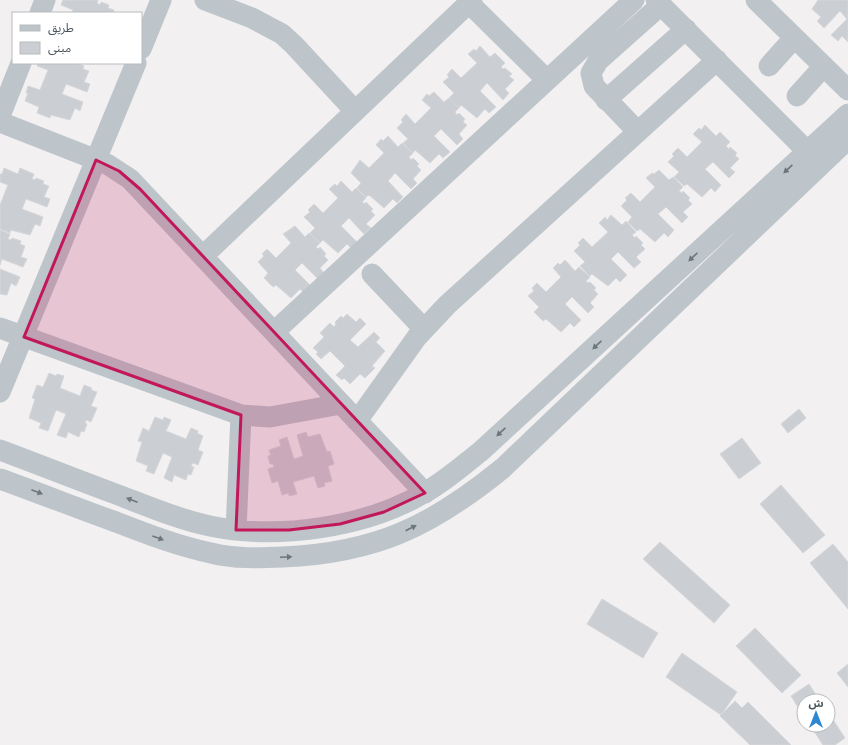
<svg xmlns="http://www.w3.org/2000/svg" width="848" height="745" viewBox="0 0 848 745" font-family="Poppins,'Noto Sans Arabic',sans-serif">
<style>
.building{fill:#cbced2;stroke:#d5d7db}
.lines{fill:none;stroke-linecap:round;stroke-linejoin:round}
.minor{stroke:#bdc5cb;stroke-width:21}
.oneway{fill:#6c777d}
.marked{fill:#c2185b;fill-opacity:0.2;stroke:#c2185b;stroke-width:3;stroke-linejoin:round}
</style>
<rect width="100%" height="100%" fill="#f2f0f0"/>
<!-- building -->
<path class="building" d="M63,0H98L97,3L100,5L101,2L109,5L108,8L114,10L113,13H72L73,10L61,5Z
M818,0H848V42L842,36L838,41L831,35L847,19L840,11L824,28L817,21L821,17L812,9Z
M480,46L490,57L495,53L505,63L501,67L503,69L505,68L512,74L509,76L514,80L505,89L509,93L503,100L487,83L480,91L496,107L489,113L485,109L477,118L461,105L459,108L449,98L454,93L443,82L449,77L447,75L452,69L461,78L477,63L468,54L474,49L476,51Z
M38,63H72L75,65L77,63L84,66L83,69L89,71L84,82L90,84L87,92L66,84L62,94L83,102L80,111L75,108L70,120L51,115L50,118L37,113L39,107L25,101L28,93H26L28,86L40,90L48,70L37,66Z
M434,92L444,102L449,98L459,108L455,112L457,115L459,113L465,119L463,122L467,125L459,134L463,139L457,145L441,129L434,136L450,152L443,158L439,154L430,163L415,150L413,153L403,143L408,139L397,128L403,122L401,120L406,114L415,124L431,108L422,100L427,94L429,96Z
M705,125L716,136L720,132L730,142L726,146L729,149L730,147L737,153L735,155L739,159L730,168L735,172L729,178L713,162L705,169L721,185L715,192L711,188L702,197L687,184L684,186L674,177L679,172L668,162L674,156L672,154L678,148L687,157L702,142L693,134L699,128L701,130Z
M388,136L398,147L402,143L413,153L409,157L411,160L413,158L419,164L417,166L421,170L413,179L417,183L411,189L395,173L388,181L403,197L397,203L393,199L384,208L369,195L366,197L357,188L361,183L351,173L360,160L369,168L384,153L376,145L381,139L383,141Z
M4,168L18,174L20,168L34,174L32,179L35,180L36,178L44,181L43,184L49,186L44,197L50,199L47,207L26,199L22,209L43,217L40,226L35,224L30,235L11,230L10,233L0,229V205L8,185L0,182V174H2Z
M659,170L669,180L673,177L683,187L679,191L682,193L683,191L690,198L688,200L692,204L683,212L688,217L682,223L666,207L658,214L674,230L668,237L664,233L655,242L640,229L637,231L628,222L632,217L621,206L627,200L625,198L631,193L640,202L655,187L646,178L652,173L654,174Z
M341,181L352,192L356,188L366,198L362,202L365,204L366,202L373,209L371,211L375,215L366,224L371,228L364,234L349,218L341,226L357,242L351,248L347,244L338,253L323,240L320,243L310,233L315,228L304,217L310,212L308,210L314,204L323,213L338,198L329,189L335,184L337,186Z
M611,215L622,225L626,221L636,232L632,235L635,238L636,236L643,243L641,245L645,249L636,257L641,262L634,268L618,252L611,259L627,275L620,282L616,278L608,286L592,274L590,276L580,266L585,262L574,251L580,245L578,243L583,238L592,247L608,232L599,223L605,217L607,220Z
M295,226L305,237L309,233L320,243L316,247L318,249L320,247L326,254L324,256L328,260L320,268L324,273L318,279L302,263L295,270L311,286L304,293L300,289L291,298L276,285L273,287L264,278L268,273L258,262L264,256L262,254L267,249L276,258L291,243L283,234Z
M0,230L10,234L8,239L11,240L12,238L21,241L20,244L25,246L21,257L27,259L23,267L2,259L0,265Z
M565,260L575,271L579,267L590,277L586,281L588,283L590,282L596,288L594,290L598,294L590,303L594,307L588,313L572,297L565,304L581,320L574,327L570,323L561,332L546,319L543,321L534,312L539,307L528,296L534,291L532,288L537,283L546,292L561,277L553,268L558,263L560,265Z
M0,269L20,277L16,286L11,283L7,295L0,294Z
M347,314L356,322L360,318L366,324L350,340L358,347L374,332L380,338L376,342L385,351L372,366L375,368L365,378L360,374L350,384L344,378L342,380L336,375L345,366L330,351L321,359L316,354L318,352L313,348L324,337L320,333L330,323L334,327L336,324L335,322L341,316L343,318Z
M49,373L56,376L57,374L64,376L60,388L80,396L84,385L92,388L91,390L97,392L91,406L97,408L91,422L86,420L85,423L87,424L84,432L81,431L79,437L68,432L66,438L57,435L66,414L56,410L48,431L39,428L41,423L29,418L35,399L32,398L37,385L43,387Z
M799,409L806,418L788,433L781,424Z
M155,417L163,420L164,417L171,420L166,431L186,439L191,428L198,431L197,433L203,436L198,450L203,452L198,465L193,463L191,466L194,467L191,475L188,474L186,480L174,475L172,482L164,478L172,457L163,453L154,474L146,471L148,466L136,461L142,442L138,441L143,428L149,431Z
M306,432L308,437L320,434L327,452L330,451L334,464L328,466L332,481L324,483L325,486L318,488L314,476L293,482L297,494L289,496V493L282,495L278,481L272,483L268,469L274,467L273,464H270L268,456L271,455L269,450L281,446L279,440L287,437L294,459L303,456L297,435Z
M742,438L761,463L739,479L720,454Z
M781,485L825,535L803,553L760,504Z
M660,542L730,605L714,623L643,559Z
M833,544L848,562V609L810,563Z
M602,599L658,633L643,658L587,624Z
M755,628L801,675L782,693L736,646Z
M682,653L737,692L721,715L666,677Z
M848,664V687L837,673Z
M809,684L820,701H804V717L791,696Z
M735,701L742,708L748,702L791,745H750L720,716Z
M828,712L845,738L835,745H823L810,725H828Z"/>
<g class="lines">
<!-- minor -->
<path class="minor" d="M205,0L252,18L282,34L294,45L355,111
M656,0L807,151
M756,0L848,90
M469,3L547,80
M40,13L45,0
M141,49L161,0
M769,66L794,38
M797,96L824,66
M606,100L686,29
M0,116L21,63
M0,122L107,164L130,179L425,493
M638,132L594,86L591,73L598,61L661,5
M203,256L472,0
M372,274L424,329
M0,328L241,415L270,417L341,404
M274,332L634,0
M0,392L136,63
M357,421L417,337L447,305L717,60
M0,450C38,464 75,479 113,493C145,505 177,519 210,526C277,540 364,528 424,493C444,482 462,466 480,452L848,114
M0,479C39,493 77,508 116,522C147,534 178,546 211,553C235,559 259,558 283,557C376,553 432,526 503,468L848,139
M236,530L241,415"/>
</g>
<!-- one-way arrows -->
<defs><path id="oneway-solid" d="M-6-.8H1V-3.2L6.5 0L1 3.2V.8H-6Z"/></defs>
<g class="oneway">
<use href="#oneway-solid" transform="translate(788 169) rotate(137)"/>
<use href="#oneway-solid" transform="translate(693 257) rotate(137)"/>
<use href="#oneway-solid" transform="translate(597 345) rotate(137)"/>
<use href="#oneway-solid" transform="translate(501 432) rotate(137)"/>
<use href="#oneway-solid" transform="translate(37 492) rotate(21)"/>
<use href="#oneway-solid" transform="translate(132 500) rotate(-159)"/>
<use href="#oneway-solid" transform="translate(411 528) rotate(-27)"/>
<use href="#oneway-solid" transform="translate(158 538) rotate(20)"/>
<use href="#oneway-solid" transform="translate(286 557) rotate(-2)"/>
</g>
<!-- marked area -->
<path class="marked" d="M96,160L119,171L140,189L425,493L384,512L340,524L289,530H236L241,415L24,337Z"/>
<!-- legend -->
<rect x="12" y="12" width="130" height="52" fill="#ffffff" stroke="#b7bbbd"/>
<rect x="20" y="25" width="20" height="6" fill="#bdc5cb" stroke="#b7bbbd"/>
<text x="48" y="32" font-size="12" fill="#4a555b">طريق</text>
<rect x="20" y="42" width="20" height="12" fill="#cbced2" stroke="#b7bbbd"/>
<text x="48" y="52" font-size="12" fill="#4a555b">مبنى</text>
<!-- north arrow -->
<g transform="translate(816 713)"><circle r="19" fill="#ffffff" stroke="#b7bbbd"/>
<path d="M0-3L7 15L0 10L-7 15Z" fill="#2c86d0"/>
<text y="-6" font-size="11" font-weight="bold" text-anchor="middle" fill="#4a555b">ش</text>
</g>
</svg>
